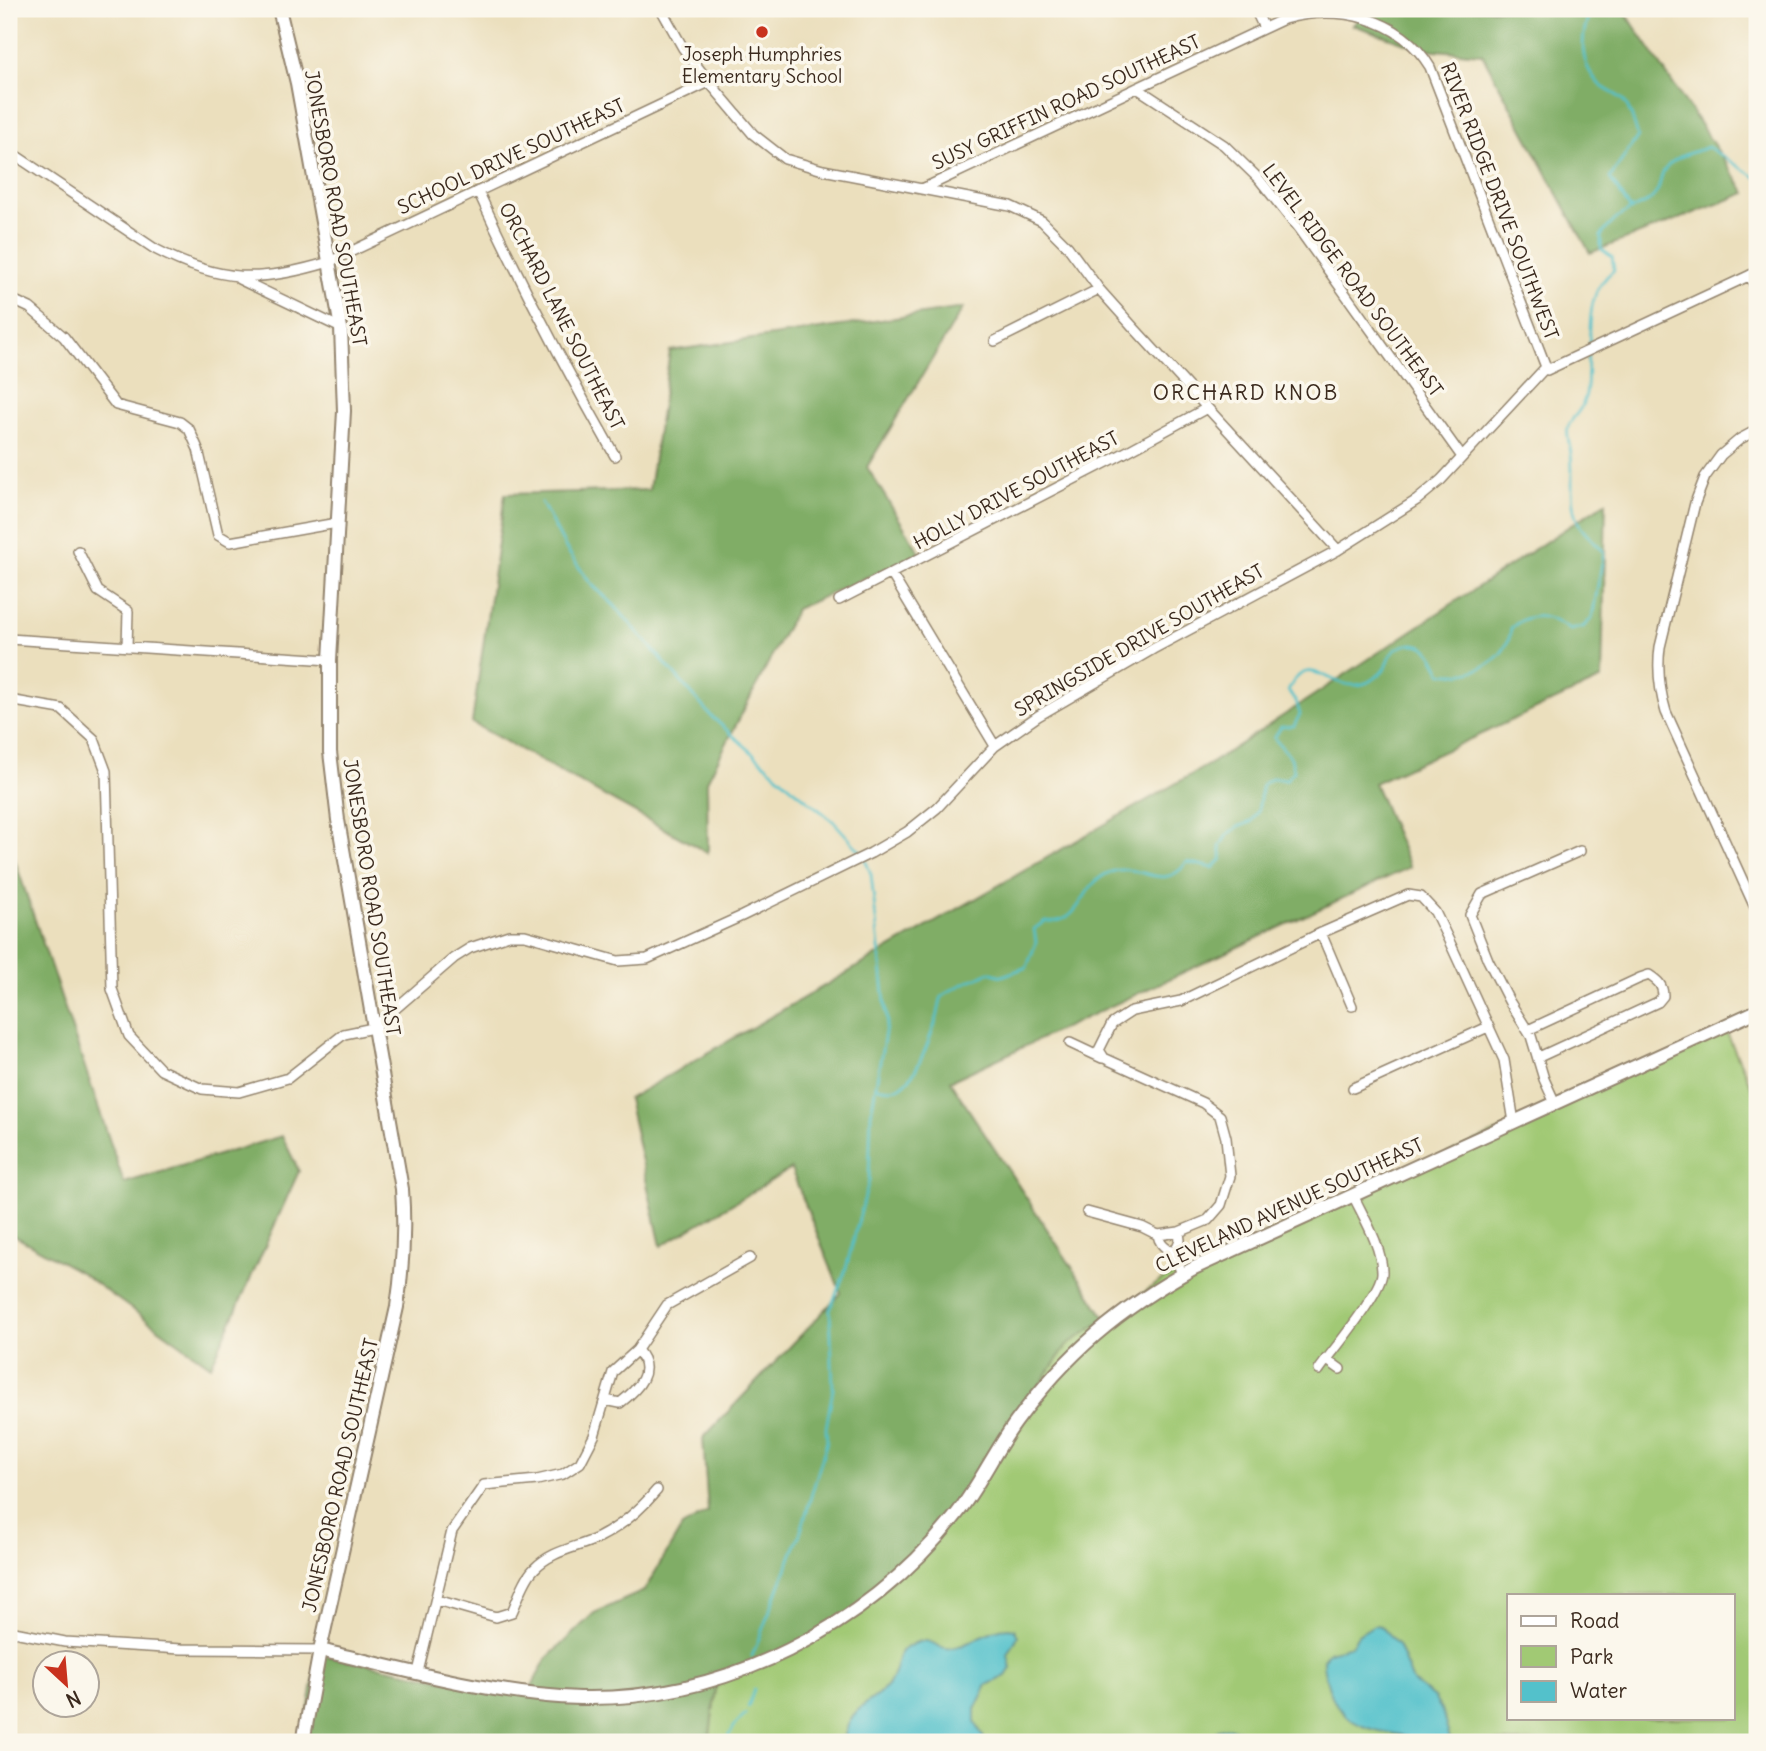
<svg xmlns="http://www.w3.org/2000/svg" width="1766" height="1751" viewBox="0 0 1766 1751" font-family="Delius,sans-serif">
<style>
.green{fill:#a1c974;stroke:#6e7a49;stroke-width:2;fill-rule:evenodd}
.forest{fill:#80ad66;stroke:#5e6c42;stroke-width:2}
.water{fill:#53c1cb;stroke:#477674;stroke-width:2}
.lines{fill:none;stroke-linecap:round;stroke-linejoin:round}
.stream{stroke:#53c1cb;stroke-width:2.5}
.minor-casing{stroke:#93846e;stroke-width:12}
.major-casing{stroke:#93846e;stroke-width:16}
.minor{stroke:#fff;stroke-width:9}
.major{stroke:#fff;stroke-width:12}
.poi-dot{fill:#c8321e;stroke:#fbf7ec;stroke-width:2.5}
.labels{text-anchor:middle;stroke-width:7;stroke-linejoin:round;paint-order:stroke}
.poi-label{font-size:19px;fill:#3b2a1e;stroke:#fbf7ec}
.street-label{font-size:19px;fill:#3b2a1e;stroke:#fbf7ec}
.neighbourhood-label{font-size:21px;letter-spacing:2px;fill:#3b2a1e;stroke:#fbf7ec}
</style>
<rect width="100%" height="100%" fill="#fbf7ec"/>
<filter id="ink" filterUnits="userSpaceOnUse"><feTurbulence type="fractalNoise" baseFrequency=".0143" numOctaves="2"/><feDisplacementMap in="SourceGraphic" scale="14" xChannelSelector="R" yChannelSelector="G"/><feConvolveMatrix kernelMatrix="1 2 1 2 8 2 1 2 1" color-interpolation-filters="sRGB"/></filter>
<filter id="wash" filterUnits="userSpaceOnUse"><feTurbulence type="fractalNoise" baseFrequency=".00686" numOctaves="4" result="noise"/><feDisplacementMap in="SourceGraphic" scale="28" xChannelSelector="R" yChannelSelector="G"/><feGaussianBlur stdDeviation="1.57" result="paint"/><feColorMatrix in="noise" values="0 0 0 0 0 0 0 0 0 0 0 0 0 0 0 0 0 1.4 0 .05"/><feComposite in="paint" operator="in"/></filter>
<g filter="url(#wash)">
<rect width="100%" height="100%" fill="#ebdfbd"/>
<!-- green -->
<path class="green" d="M1726,1031L1757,1099V1742H709L718,1673L1024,1406L1067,1345L1164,1279ZM1509,1595H1733V1718H1509Z"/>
<!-- forest -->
<path class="forest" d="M1368,9H1623L1746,193L1590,253L1482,54L1423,49L1353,25Z
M963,308L867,467L920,553L796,609L707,781L708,853L472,723L505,494L649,490L670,351Z
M1606,502L1602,679L1374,783L1410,867L950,1081L1106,1319L1067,1345L939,1531L876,1596L786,1652L718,1673L709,1742H303L318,1654L494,1690L531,1688L546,1659L594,1613L644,1591L682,1527L708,1512L703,1438L841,1293L791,1169L661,1246L628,1099L1213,762Z
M9,843L124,1183L282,1136L299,1171L211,1366L80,1272L9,1233Z"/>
<!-- water -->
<path class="water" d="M1374,1625L1381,1626L1398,1645L1413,1682L1434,1698L1441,1709L1451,1742H1415C1408,1735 1400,1735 1390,1733C1362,1729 1339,1719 1330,1691C1327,1681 1322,1671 1323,1659L1329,1652L1351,1646L1358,1635Z
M1009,1628L1014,1629L1018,1636L1008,1655L1011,1668L1006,1676L987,1685L975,1709V1722L986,1742H844C848,1700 878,1706 892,1678C896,1670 897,1660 901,1651C908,1647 917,1640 926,1641C935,1642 941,1650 952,1648C972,1645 988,1628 1009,1628Z
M1227,1728L1241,1731L1250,1742H1208L1219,1729Z"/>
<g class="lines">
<!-- stream -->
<path class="stream" d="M1591,9C1580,36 1578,63 1600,85C1607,91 1617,94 1623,100C1631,108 1634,125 1638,136L1610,178L1631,210
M1589,349C1591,317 1587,292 1614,270L1612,257L1601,249V236C1609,225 1618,216 1630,210C1638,207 1644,205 1650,200C1662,190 1658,181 1664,171C1674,155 1692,153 1708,147C1725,158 1740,167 1757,178
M541,502L567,550L591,584L614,605L711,716L791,787L833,821L862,853
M876,1087C883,1088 892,1090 898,1088C917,1080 930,1037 937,1018C939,1012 939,1003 942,997C947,989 978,978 989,972L1002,976L1027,967L1036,942L1034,929L1045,921C1085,926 1078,883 1111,872C1141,861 1163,895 1187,862L1213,868L1222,859L1220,846L1227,835L1238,827L1251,822L1258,811L1262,785L1273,778L1286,780L1294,771L1291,758L1274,738L1281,727L1294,726L1300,714L1296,701L1288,691C1307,650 1329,687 1356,685C1369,684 1380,676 1387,665C1389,661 1390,654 1394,651C1403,643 1419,641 1428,650C1434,656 1438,666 1442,673C1473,678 1508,661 1511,628C1532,609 1549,616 1570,630L1583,627L1592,618L1604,552C1596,541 1585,536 1579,524C1568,504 1574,476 1571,454C1570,445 1566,435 1568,427C1571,419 1576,416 1580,409C1590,394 1587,372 1588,355
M752,1656L801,1531L827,1441L826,1428L833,1389L830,1309L845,1272L869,1181L871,1114L887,1021L871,874L865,859
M748,1707L754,1690
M726,1742L735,1725L746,1713"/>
</g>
</g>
<g filter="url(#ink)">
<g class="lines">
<defs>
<path id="minor" d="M661,9L683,48L709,82L753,134L785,159L823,170L1010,206L1042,221L1068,247L1099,289L1134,328L1338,550
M1255,9L1264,28
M1137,88L1224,145L1259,179L1298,228L1462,457
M9,151L155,249C220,283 260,283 329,262L709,82
M922,189L1284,19C1338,4 1400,17 1430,67L1546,367
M478,191C520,282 566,370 615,456
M1750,275L1757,291
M239,279L341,328
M15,301L30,308L64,337L116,405L180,422L189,429L198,449L218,535L230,542L337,523
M995,341L1099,289
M1546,367L1547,370L1757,272
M1757,430L1740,439L1721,455L1705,477L1695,503L1660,647C1657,670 1659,689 1666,712L1757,912
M78,551L98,591L128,611L127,647
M892,575L995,746
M839,600L1113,459L1207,408
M9,639L330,660
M9,700L61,709L94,739L106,771L112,989L129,1036L161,1070L202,1089L239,1092L288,1078L344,1034L373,1028L454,958L470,948L509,935H525L618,961L647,959L742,916L871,853L907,832L937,808L995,746L1038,716L1153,649L1338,550L1417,500L1441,480L1546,367
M1321,933L1352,1006
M1528,1030L1640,978L1649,975C1658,981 1663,985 1663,996L1658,1002L1539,1057
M1070,1043L1102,1058
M1353,1088L1488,1027
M1555,1103L1544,1079L1531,1036L1509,1001L1488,960L1470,915L1482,894L1580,851
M1087,1212L1142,1227L1158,1235L1179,1232L1208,1220L1221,1205L1230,1176L1226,1138L1220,1116L1203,1103L1104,1058L1099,1050L1112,1024L1132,1011L1181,1001L1321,933L1408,895L1421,897L1435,912L1452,947L1504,1060L1514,1122
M1158,1235C1160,1248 1170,1248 1175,1258C1178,1263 1180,1269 1182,1274
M1174,1254L1180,1240L1179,1232
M1326,1359L1340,1369
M1319,1370C1332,1351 1384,1290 1382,1271C1381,1245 1364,1218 1353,1195
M605,1400L620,1403C638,1389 656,1371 637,1350
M437,1600L496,1617L512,1612C518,1599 524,1579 534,1569C552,1550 577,1548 598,1538C622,1526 640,1510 657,1490
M9,1631L65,1642L181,1649L320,1650
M418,1672L452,1531L484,1485L537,1480L563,1474L580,1463L594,1436L613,1372L637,1350L667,1305L750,1258"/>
<path id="major" d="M279,9L297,83L341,328L344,411L330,660V752L338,820L402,1189C405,1230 403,1267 397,1307L320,1650L303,1742
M320,1650C401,1669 497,1696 580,1698C725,1701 866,1628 956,1515C979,1486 994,1452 1016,1422C1067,1353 1119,1309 1194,1268L1757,1011"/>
</defs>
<!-- minor casing -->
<use href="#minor" class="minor-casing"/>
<!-- major casing -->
<use href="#major" class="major-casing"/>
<!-- minor -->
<use href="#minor" class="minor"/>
<!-- major -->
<use href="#major" class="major"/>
</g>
</g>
<!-- markers -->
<circle class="poi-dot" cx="762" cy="32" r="7"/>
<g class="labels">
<!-- poi labels -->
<g class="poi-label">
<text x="762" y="61">Joseph Humphries<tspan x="762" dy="22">Elementary School</tspan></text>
</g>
<!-- street labels -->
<g class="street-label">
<text transform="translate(1066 102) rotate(-25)" y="7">SUSY GRIFFIN ROAD SOUTHEAST</text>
<text transform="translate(511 156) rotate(-25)" y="7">SCHOOL DRIVE SOUTHEAST</text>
<text transform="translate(1500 201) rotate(69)" y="7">RIVER RIDGE DRIVE SOUTHWEST</text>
<text transform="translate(336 208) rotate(80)" y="7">JONESBORO ROAD SOUTHEAST</text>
<text transform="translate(1353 280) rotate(53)" y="7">LEVEL RIDGE ROAD SOUTHEAST</text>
<text transform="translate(562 316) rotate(63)" y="7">ORCHARD LANE SOUTHEAST</text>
<text transform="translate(1016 490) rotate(-28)" y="7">HOLLY DRIVE SOUTHEAST</text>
<text transform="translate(1139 640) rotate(-30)" y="7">SPRINGSIDE DRIVE SOUTHEAST</text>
<text transform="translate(372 897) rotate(81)" y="7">JONESBORO ROAD SOUTHEAST</text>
<text transform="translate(1289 1205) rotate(-25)" y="7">CLEVELAND AVENUE SOUTHEAST</text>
<text transform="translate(340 1475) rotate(-77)" y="7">JONESBORO ROAD SOUTHEAST</text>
</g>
<!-- neighbourhood labels -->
<g class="neighbourhood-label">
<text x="1246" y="400">ORCHARD KNOB</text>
</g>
</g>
<!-- margin -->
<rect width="1766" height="1751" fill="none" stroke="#fbf7ec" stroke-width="35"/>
<!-- legend -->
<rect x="1507" y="1594" width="228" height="126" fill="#fbf7ec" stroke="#aea59a" stroke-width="2"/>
<rect x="1521" y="1616" width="35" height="10" fill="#ffffff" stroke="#aea59a" stroke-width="2"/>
<text x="1570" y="1628" font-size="21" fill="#3b2a1e">Road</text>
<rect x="1521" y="1646" width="35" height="21" fill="#a1c974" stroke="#aea59a" stroke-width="2"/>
<text x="1570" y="1664" font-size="21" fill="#3b2a1e">Park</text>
<rect x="1521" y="1681" width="35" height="21" fill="#53c1cb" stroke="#aea59a" stroke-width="2"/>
<text x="1570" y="1698" font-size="21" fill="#3b2a1e">Water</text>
<!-- north arrow -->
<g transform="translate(66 1684) rotate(154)"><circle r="33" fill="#fbf7ec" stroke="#aea59a" stroke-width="2"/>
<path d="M0-5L12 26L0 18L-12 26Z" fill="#c8321e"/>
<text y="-10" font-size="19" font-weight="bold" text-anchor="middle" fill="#3b2a1e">N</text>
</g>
</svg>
